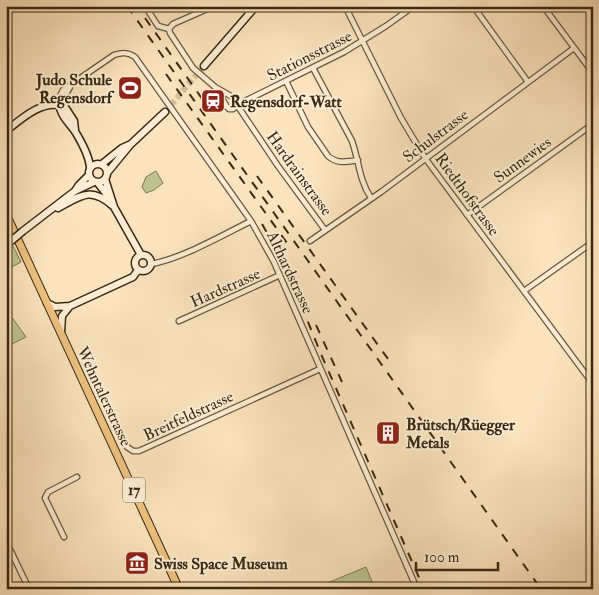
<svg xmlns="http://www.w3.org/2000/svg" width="599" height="595" viewBox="0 0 599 595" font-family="'IM FELL Double Pica',serif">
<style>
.green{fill:#bec492;stroke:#7c7652}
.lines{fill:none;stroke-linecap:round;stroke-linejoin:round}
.secondary-tunnel{stroke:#d4be9b;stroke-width:6;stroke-dasharray:6 3;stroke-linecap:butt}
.minor-casing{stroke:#6b573e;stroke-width:7}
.secondary-casing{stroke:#3b2813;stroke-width:9}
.primary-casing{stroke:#3b2813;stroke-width:9}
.minor{stroke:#fcedd4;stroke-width:4.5}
.secondary{stroke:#fcedd4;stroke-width:6}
.primary{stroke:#edc27e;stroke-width:7}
.rail{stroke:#3b2813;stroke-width:2;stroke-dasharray:9 9;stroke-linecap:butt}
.secondary-bridge-casing{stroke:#3b2813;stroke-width:9;stroke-linecap:butt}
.secondary-bridge{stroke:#fcedd4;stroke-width:6}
.labels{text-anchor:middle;stroke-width:4;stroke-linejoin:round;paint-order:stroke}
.shield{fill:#fcedd4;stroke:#75634d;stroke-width:1}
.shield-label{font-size:15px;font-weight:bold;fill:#3b2813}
.street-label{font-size:16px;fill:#3b2813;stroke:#fcedd4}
.poi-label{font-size:16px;font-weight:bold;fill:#3b2813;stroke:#fcedd4;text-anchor:start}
</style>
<rect width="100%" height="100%" fill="#fae3bd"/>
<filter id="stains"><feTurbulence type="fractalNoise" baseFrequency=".004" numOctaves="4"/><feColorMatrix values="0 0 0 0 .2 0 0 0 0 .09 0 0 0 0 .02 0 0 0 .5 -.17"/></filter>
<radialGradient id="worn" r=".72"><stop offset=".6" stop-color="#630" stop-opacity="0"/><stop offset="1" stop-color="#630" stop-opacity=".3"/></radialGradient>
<!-- green -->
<path class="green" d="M156,171L163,183L154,190L146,193L142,187L146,177Z
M13,246L21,262L6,270V251Z
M6,309L26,337L6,347Z
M366,567L375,589H313Z"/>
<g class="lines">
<!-- secondary-tunnel -->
<path class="secondary-tunnel" d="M165,112L204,66"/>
<defs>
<path id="minor" d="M145,6L158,26L169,29
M345,6L401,118L425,158L593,384
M473,6L528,82
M543,6L593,73
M169,29L170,33L193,68L215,87L236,99L237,105L278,166L325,230
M169,29L173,24L214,6
M313,68L352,141C359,161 359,180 371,198
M286,81L308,127L328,156C337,164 346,162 358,160
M215,87L227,107L229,109H233L237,105L344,52L386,26L414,6
M60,105L59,98L63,90L114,55C122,52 128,52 135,57L251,221L274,262L417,589
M60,105L70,87
M467,215L593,124
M310,241L381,192L574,48
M151,264C181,259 223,235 251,221
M524,291L593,242
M179,321L280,275
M99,387L127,447L133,451H139L320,369
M64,537L45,498L48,492L77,477
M6,541L29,589"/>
<path id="secondary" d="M204,66L256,6
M60,105C59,114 71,125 76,133C82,143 89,156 90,167
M6,131C22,118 44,98 65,107L74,121L75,130
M89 173a9 9 0 1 1 18 0a9 9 0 1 1-18 0Z
M102,164L122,148L131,144L165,112
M107,173L130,145
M105,179L114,207L141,255
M97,182L111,200
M75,191L79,185L89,175
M58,208C81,196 90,186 113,206
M23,231L75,191L94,182
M135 263a8 8 0 1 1 16 0a8 8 0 1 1-16 0Z
M47,303L55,307L70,306L133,277L138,270
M61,332L62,316L70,306"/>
<path id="primary" d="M6,214L179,589"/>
</defs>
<!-- minor casing -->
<use href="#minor" class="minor-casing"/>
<!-- secondary casing -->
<use href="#secondary" class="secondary-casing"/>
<!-- primary casing -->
<use href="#primary" class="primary-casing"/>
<!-- minor -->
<use href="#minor" class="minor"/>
<!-- secondary -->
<use href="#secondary" class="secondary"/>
<!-- primary -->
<use href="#primary" class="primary"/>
<!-- rail -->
<path class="rail" d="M127,6L541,589
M145,18L203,100
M166,74L287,243
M257,176L388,359
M262,224L284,263L321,354L424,589
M316,325L342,382"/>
<defs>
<path id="secondary-bridge" d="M10,242L23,231"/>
</defs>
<!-- secondary-bridge casing -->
<use href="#secondary-bridge" class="secondary-bridge-casing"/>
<!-- secondary-bridge -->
<use href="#secondary-bridge" class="secondary-bridge"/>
</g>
<!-- icons -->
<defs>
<symbol id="stadium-square" viewBox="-11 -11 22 22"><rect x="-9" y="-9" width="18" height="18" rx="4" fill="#8f2418" stroke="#fcedd4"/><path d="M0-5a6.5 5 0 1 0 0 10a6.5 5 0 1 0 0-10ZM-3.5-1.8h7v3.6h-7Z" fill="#fff"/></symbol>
<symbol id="station-square" viewBox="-11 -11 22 22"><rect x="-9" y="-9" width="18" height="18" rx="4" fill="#8f2418" stroke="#fcedd4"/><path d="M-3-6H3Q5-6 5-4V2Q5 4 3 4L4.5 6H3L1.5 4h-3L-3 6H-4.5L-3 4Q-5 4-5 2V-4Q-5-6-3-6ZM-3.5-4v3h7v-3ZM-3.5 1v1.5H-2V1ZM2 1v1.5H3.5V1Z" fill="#fff"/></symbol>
<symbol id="building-square" viewBox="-11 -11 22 22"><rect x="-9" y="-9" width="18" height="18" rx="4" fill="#8f2418" stroke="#fcedd4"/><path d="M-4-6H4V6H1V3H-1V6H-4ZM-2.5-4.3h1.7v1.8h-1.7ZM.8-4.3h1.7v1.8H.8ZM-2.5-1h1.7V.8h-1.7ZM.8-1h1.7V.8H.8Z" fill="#fff"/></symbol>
<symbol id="museum-square" viewBox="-11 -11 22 22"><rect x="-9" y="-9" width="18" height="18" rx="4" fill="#8f2418" stroke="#fcedd4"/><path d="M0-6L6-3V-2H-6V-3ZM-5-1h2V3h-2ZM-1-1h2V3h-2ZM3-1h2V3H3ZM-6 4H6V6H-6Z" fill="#fff"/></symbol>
</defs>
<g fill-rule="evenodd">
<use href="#stadium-square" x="116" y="74" width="28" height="28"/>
<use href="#station-square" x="199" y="87" width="28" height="28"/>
<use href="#building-square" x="374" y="419" width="28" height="28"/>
<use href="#museum-square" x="123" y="549" width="28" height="28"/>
</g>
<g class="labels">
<!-- shield labels -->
<rect class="shield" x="123" y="477.5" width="22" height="25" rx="4"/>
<g class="shield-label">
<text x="134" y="495">17</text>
</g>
<!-- street labels -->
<g class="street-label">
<text transform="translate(309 55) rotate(-27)" y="6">Stationsstrasse</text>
<text transform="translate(435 135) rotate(-37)" y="6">Schulstrasse</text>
<text transform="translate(522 159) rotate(-36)" y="6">Sunnewies</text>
<text transform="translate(300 173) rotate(54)" y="6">Hardrainstrasse</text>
<text transform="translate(468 194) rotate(54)" y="6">Riedthofstrasse</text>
<text transform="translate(291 272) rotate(65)" y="6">Althardstrasse</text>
<text transform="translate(225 287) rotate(-24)" y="6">Hardstrasse</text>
<text transform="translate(105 396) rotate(65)" y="6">Wehntalerstrasse</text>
<text transform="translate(188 415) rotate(-25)" y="6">Breitfeldstrasse</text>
</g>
<!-- poi labels -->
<g class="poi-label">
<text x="112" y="85" text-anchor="end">Judo Schule<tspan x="112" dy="18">Regensdorf</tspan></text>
<text x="230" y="107">Regensdorf-Watt</text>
<text x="406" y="430">Brütsch/Rüegger<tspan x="406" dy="18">Metals</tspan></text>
<text x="154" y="569">Swiss Space Museum</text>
</g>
</g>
<!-- margin -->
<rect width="599" height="595" fill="none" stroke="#fae3bd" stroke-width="25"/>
<rect x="8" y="8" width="584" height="580" fill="none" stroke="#3b2813" stroke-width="2.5"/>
<rect x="12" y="12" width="574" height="570" fill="none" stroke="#3b2813"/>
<!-- scale -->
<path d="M416 562v8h82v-8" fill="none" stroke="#3b2813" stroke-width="2.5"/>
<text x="424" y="562" font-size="15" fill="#3b2813" stroke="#fcedd4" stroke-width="4" paint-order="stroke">100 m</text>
<rect width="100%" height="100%" filter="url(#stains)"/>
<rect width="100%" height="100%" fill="url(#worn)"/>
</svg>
